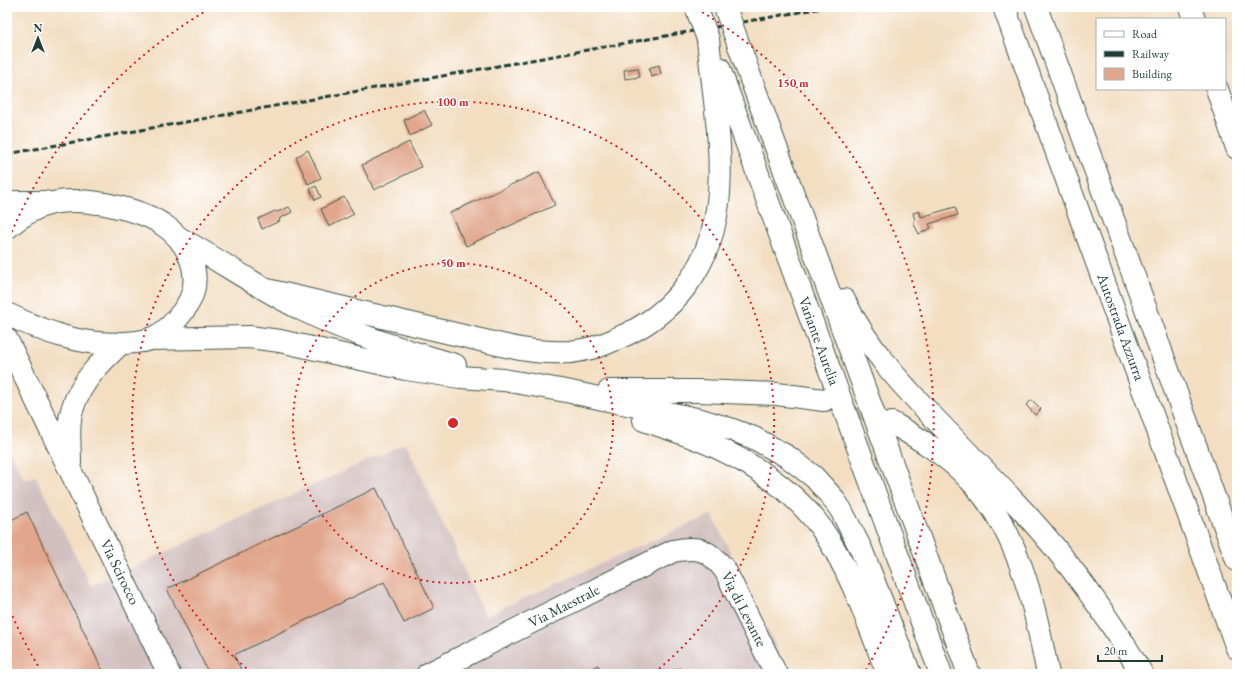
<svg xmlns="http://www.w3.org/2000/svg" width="1244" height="681" viewBox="0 0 1244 681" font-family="'EB Garamond',serif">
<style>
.industrial{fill:#d2bfbf}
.building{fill:#e1a68b}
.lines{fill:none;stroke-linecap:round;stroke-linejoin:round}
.trunk-tunnel{stroke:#c9bea6;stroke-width:22;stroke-dasharray:22 11;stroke-linecap:butt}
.minor-casing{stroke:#3f5549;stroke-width:24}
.tertiary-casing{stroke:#3f5549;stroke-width:24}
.trunk-casing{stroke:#3f5549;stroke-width:24}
.motorway-casing{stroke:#3f5549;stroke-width:24}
.minor{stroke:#fff;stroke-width:22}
.tertiary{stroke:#fff;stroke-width:22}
.trunk{stroke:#fff;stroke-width:22}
.motorway{stroke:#fff;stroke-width:22}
.rail{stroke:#1f3d34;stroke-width:3;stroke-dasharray:6 3;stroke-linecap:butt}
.trunk-bridge-casing{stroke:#3f5549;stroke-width:24;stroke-linecap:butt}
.trunk-bridge{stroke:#fff;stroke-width:22}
.ring{fill:none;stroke:#d62828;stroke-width:2;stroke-dasharray:2 4}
.labels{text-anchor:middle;stroke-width:3;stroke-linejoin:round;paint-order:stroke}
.street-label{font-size:15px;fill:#1f3d34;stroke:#fff}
.centre{fill:#d62828;stroke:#fff;stroke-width:2}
.ring-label{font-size:12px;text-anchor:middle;font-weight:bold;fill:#d62828;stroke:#fff;stroke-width:3;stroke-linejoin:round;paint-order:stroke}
</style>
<rect width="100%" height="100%" fill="#fff"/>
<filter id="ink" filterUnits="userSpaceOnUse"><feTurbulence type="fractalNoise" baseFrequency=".025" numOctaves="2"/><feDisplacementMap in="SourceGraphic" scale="8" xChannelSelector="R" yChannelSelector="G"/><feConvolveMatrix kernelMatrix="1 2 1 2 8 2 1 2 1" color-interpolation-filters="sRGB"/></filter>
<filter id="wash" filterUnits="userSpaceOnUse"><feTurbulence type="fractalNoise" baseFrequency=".012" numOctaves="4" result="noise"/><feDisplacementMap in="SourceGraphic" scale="16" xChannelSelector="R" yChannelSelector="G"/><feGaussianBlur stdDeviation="0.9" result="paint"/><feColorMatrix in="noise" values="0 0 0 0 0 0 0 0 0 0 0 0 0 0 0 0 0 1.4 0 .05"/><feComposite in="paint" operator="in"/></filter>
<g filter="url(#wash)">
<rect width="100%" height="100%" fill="#f3dec2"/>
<!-- industrial -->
<path class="industrial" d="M406,443L485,616L712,514L789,674H7V446L24,480L35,476L91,586Z"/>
<g id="blocks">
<!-- building -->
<path class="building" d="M659,65L661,74L651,77L649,68Z
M638,68L640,77L625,79L624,70Z
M424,110L432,125L410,136L404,120Z
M409,142L421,167L374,190L362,165Z
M308,150L321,178L308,184L296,157Z
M539,172L555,205L466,246L450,213Z
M316,186L321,197L315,200L310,189Z
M344,197L354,214L329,227L321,209Z
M289,207L292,212L279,219L280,221L262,229L258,219L275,211L277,212Z
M955,207L958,215L929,224L931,228L919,234L913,222L915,220L913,213L920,211L921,217Z
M1032,400L1041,409L1035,415L1026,405Z
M376,488L434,608L404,623L384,582L234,655L243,674H209L167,589Z
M7,510L11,520L27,512L104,674H7Z
M598,665L602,674H580Z
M680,668L683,674H667Z"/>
</g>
</g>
<g filter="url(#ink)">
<use href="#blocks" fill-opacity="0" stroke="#3f5549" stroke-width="1"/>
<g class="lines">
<!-- trunk-tunnel -->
<path class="trunk-tunnel" d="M825,400C847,403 868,410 887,420"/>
<defs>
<path id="minor" d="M1190,7L1194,19
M1217,89L1237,148
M428,674L673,551C699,546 708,549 725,570L776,674"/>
<path id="tertiary" d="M7,204L16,202H45
M7,228C39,200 65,197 105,204C124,208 146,213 162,224C190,242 205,278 186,307C177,320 165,334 150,339C142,342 134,342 126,343C84,347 44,332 7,314
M7,340L169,674
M70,463C70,444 67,424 73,407C81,381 102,361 121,343"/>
<path id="trunk" d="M719,68L941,674
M751,79L969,674
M179,238C221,261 260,289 303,310C351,334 404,350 455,365
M267,290L506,346C527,351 549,353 570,352C586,350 602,346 616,339C675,315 711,265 718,203C724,151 713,91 708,39
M844,300C867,347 901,384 937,421C966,451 995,481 1023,511C1069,561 1108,616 1142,674
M150,339L249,337L280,341L406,369L460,377L504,380L566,391L701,420L730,429L754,438L788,457L814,477L832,497L841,510L861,549L910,674
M609,391H699L777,394L824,400
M644,420C669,429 694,436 718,448C756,466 793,491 819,525C851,570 868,623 888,674
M892,423C920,439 948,456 970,480C1020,532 1034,605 1048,674"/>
<path id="motorway" d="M1004,7L1237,648
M1036,7L1237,560"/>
</defs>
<!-- minor casing -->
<use href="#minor" class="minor-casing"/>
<!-- tertiary casing -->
<use href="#tertiary" class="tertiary-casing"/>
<!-- trunk casing -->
<use href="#trunk" class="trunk-casing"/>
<!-- motorway casing -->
<use href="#motorway" class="motorway-casing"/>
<!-- minor -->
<use href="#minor" class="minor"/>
<!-- tertiary -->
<use href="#tertiary" class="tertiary"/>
<!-- trunk -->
<use href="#trunk" class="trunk"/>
<!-- motorway -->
<use href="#motorway" class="motorway"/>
<!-- rail -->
<path class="rail" d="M7,154L827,7"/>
<defs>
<path id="trunk-bridge" d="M696,7L708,39
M725,7L751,79"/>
</defs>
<!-- trunk-bridge casing -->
<use href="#trunk-bridge" class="trunk-bridge-casing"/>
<!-- trunk-bridge -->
<use href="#trunk-bridge" class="trunk-bridge"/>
</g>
</g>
<!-- distance rings -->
<g class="ring">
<circle cx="453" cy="423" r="160"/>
<path d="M251 672A321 321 0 1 1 655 672"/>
<path d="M41 671A481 481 0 0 1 7 603M7 243A481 481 0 0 1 209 9M697 9A481 481 0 0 1 865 671"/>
</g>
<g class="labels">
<!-- street labels -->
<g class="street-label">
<text transform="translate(1121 327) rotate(70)" y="5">Autostrada Azzurra</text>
<text transform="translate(819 341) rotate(70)" y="5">Variante Aurelia</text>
<text transform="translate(120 572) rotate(64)" y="5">Via Scirocco</text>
<text transform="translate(564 606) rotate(-27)" y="5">Via Maestrale</text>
<text transform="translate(744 609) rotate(63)" y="5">Via di Levante</text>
</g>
</g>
<circle cx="453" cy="423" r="6" class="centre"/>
<g class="ring-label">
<text x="793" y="87">150 m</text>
<text x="453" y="106">100 m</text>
<text x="453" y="267">50 m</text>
</g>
<!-- margin -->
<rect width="1244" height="681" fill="none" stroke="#fff" stroke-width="24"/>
<!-- legend -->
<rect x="1096" y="18" width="130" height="72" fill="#ffffff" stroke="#a5b1ae"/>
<rect x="1104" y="31" width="20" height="6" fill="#ffffff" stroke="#a5b1ae"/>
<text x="1132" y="38" font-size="12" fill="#1f3d34">Road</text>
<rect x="1104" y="51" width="20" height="6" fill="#1f3d34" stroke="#a5b1ae"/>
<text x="1132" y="58" font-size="12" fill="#1f3d34">Railway</text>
<rect x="1104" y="68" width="20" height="12" fill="#e1a68b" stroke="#a5b1ae"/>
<text x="1132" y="78" font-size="12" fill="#1f3d34">Building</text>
<!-- north arrow -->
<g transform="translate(38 38)" stroke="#ffffff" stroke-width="3" paint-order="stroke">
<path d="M0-3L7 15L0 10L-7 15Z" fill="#1f3d34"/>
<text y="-6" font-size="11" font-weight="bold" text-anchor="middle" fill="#1f3d34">N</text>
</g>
<!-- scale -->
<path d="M1098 655v6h64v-6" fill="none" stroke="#1f3d34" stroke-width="2"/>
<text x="1104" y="655" font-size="12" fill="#1f3d34" stroke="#ffffff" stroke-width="3" paint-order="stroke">20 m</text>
</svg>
